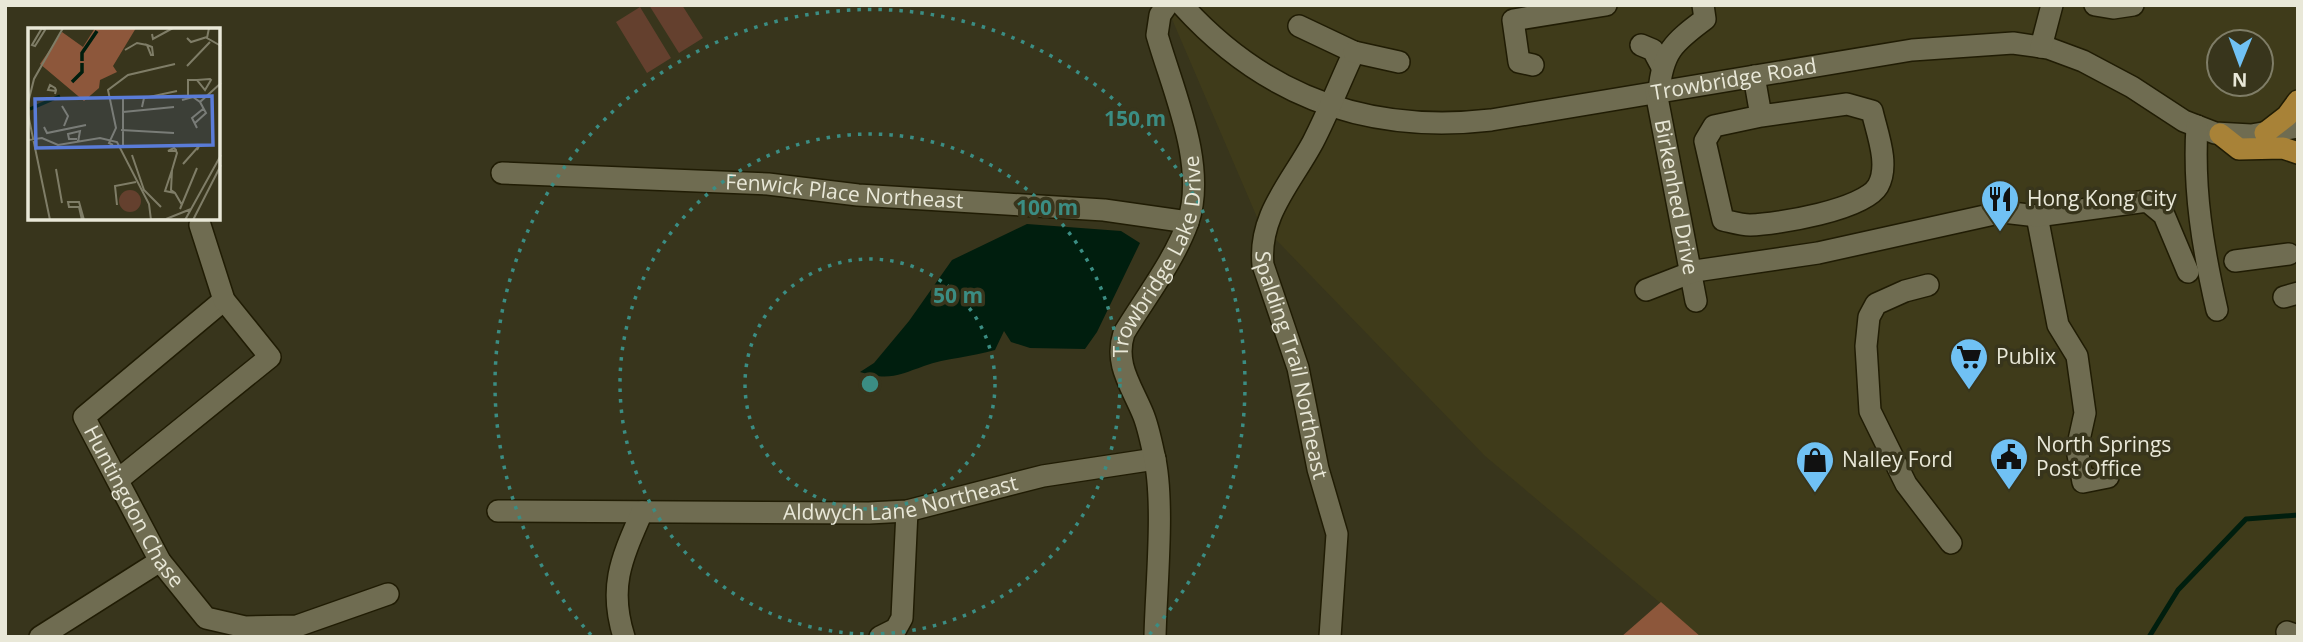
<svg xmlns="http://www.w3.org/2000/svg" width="2303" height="642" viewBox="0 0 2303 642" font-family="'Open Sans',sans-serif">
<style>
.built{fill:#3f3b1a;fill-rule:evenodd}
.green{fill:#64402e}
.forest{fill:#8d573b}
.water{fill:#001e0e}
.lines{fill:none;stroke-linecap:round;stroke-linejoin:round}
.stream{stroke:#001e0e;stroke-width:5}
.minor-casing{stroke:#201c04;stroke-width:24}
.major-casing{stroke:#201c04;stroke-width:24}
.minor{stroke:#6f6c51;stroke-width:21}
.major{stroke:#a88237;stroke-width:21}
.ring{fill:none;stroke:#3b8d83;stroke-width:3.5;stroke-dasharray:3.5 7}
.labels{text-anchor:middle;stroke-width:7;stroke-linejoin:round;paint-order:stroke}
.street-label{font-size:21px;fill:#e9e8d8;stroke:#38351c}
.poi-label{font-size:21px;fill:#e9e8d8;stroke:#38351c;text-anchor:start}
.inset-river{fill:none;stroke:#001e0e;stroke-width:3.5}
.inset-road{fill:none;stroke:#7f7d67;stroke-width:2}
.view{fill:#5a7cd8;fill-opacity:0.15;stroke:#5a7cd8;stroke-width:3.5}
.inset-edge{fill:none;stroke:#e9e8d8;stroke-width:3.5}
.centre{fill:#3b8d83;stroke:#38351c;stroke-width:3.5}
.ring-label{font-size:21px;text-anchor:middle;font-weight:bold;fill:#3b8d83;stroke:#38351c;stroke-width:7;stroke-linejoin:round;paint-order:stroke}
</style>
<rect width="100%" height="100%" fill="#38351c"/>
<!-- built -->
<path class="built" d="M1166,5H2298V637H1701L1485,456L1259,222ZM2219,42H2261V84H2219Z"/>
<!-- green -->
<path class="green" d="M649,5H682L703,38L679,53Z
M640,7L671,58L647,73L616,22Z"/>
<!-- forest -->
<path class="forest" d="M1661,602L1701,637H1621Z"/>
<!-- water -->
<path class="water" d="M1027,224L1121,231L1140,243L1097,332L1085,349L1030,348L1011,342L1004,331L995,350C972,357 946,358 924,366C899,375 888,381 860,372L874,363L909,321L952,260Z"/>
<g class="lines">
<!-- stream -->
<path class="stream" d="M2149,637L2178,590L2246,519L2298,515"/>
<defs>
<g id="minor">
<path id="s1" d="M1182,5C1265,97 1369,134 1491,120L1912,50L2013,43L2048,48L2083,61L2132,87L2184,121L2215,133L2251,135L2298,127"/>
<path d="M2095,5L2113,8L2133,5"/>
<path id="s2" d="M1299,26L1354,52C1340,82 1328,113 1313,142C1291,183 1258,216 1263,265L1298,368L1318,469L1337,534L1330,637"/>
<path d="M1641,45L1653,50L1661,65"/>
<path d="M2041,47L2052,5"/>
<path d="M1354,52L1399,62"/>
<path d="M1533,65L1519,62L1513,20L1606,5"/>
<path d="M1754,76L1761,116L1714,126L1705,141L1723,220C1732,222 1741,225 1750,225C1778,224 1864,210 1878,186C1890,165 1877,133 1872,111L1847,104L1761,116"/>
<path id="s3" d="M1656,92L1696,301"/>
<path d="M1659,92C1662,52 1674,42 1705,19L1703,5"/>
<path d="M2197,126C2193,190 2203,249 2217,310"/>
<path id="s4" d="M502,173L768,184L858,195L1104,210L1188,222"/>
<path d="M2037,216L2058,325L2077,356L2085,413L2077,449L2083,482L2108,477"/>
<path d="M2235,261L2289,254"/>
<path d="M1928,285L1905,291L1876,304L1869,317L1866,346L1870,411L1906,484L1951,543"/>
<path d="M1646,290L1695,271L1818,253L2003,212L2037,216L2147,201L2164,215L2188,272"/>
<path d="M2284,297L2298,293"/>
<path id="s5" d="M224,300L84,417L160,561L206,618L245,627L297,626L388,594"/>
<path d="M119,479L270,357L224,300L200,225"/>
<path id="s6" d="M498,511L869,513L907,511L1043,476L1155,459"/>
<path d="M2287,632L2298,636"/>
<path d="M40,637L160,561"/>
<path d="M624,637C608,586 622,558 642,512"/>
<path d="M880,637L896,629L902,618L907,511"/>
<path id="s7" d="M1155,637C1156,586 1165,502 1154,455C1151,441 1148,426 1143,414C1131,385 1114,364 1124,333C1145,298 1174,261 1188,222C1207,165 1173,91 1157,35L1160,15L1167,5"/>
</g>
<path id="major" d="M2265,133L2287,116L2298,101
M2220,134L2239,149L2283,148L2298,153"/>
</defs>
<!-- minor casing -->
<use href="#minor" class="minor-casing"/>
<!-- major casing -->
<use href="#major" class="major-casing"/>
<!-- minor -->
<use href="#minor" class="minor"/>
<!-- major -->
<use href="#major" class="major"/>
</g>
<!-- distance rings -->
<g class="ring">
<circle cx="870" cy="384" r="125"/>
<circle cx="870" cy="384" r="250"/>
<path d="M591 635A375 375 0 1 1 1149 635"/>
</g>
<!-- icons -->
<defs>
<symbol id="restaurant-pin" viewBox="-11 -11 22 30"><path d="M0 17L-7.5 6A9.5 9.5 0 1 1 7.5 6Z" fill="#70c1f4" stroke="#38351c"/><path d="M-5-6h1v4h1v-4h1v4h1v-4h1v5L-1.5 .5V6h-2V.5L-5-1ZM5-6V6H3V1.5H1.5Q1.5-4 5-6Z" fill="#111"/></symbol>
<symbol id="supermarket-pin" viewBox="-11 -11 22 30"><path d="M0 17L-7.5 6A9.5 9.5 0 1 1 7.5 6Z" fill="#70c1f4" stroke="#38351c"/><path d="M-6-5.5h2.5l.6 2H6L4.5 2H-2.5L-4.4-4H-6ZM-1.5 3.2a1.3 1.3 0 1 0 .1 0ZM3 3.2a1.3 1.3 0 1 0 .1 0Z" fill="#111"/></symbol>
<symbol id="civic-pin" viewBox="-11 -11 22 30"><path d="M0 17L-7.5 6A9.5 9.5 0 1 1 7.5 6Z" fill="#70c1f4" stroke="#38351c"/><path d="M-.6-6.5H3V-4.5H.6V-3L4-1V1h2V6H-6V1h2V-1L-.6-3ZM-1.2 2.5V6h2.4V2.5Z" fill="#111"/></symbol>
<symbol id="shop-pin" viewBox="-11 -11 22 30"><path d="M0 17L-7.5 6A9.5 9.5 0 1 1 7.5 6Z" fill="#70c1f4" stroke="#38351c"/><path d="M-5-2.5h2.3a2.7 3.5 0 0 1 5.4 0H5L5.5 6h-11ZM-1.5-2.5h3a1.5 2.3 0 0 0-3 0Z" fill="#111"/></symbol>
</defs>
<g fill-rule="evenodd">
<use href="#restaurant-pin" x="1978" y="177" width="44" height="60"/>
<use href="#supermarket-pin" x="1947" y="335" width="44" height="60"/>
<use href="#civic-pin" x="1987" y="435" width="44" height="60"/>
<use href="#shop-pin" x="1793" y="438" width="44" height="60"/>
</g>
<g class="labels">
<!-- street labels -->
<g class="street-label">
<text dy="7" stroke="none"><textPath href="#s1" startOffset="590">Trowbridge Road</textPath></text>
<text dy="7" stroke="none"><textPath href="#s4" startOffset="343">Fenwick Place Northeast</textPath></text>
<text dy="7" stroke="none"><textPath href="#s3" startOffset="107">Birkenhed Drive</textPath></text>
<text dy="7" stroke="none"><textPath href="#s7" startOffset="396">Trowbridge Lake Drive</textPath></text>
<text dy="7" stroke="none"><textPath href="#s2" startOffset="399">Spalding Trail Northeast</textPath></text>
<text dy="7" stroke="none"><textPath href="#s6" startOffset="404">Aldwych Lane Northeast</textPath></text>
<text dy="7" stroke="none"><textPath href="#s5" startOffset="285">Huntingdon Chase</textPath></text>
</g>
<!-- poi labels -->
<g class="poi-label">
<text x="2027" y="206">Hong Kong City</text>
<text x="1996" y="364">Publix</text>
<text x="2036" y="452">North Springs<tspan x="2036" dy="24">Post Office</tspan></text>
<text x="1842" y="467">Nalley Ford</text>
</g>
</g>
<!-- overview -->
<g transform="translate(28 28)">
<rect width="192" height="192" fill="#38351c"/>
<path d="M91 173a11 11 0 1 1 22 0a11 11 0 1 1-22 0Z" fill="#64402e"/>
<path d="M67,0H108L85,38L89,44L72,52L71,60L56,73L12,36L34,4L55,19Z" fill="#8d573b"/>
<path class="inset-river" d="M54,33V25L69,3M44,54L54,44V35M2,81L32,68"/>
<path class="inset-road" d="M14,0L17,2L7,18L4,17ZM181,0L179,10L193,18M124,6L125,11L145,0M159,10L163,14L179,9M119,17L124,19L125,27H123ZM97,22L109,15L119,17M159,38L182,14M169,52L182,51L183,52L177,62ZM27,66L28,62L27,60L22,57L20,62L28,63M160,70V52H169M154,72L165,69L172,74L178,85L167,95M172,74L193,55M0,75L6,51L35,0M34,78L40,88L36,98M114,79L116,70L149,63M95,84L146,79M0,86L22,192M16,99L19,105L58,97M169,100L164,90L175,81M93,102L146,105M49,111H41L40,106L52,103L50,114M0,112L14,110L30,117L72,110L89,114L121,176L123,192M85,117L81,115L88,100L80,62L100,47L147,36M95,119V69M104,127L116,162L133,179M155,136L171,118L169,122M28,141L34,175M144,142L149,125L148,123V122L146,120L140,123H148M147,165L137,163L144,142L143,162L147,165L154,177M89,177L87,158L108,154M152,181L169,140M54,192L51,179H41L40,174H51L56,192M115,192L138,191L163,181M157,192L193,127M165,192L193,137"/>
<path class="view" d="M184,68L185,117L8,120L7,71Z"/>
<rect width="192" height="192" class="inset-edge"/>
</g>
<circle cx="870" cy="384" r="10" class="centre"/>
<g class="ring-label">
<text x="1135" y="126">150 m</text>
<text x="1047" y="215">100 m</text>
<text x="958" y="303">50 m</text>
</g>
<!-- border -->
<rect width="2303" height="642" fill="none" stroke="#e9e8d8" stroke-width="14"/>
<!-- north arrow -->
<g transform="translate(2240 63) rotate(181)"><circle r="33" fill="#38351c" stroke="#7f7d67" stroke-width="2"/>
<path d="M0-5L12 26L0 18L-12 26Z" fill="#70c1f4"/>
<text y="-10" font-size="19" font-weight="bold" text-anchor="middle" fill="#e9e8d8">N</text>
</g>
</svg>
